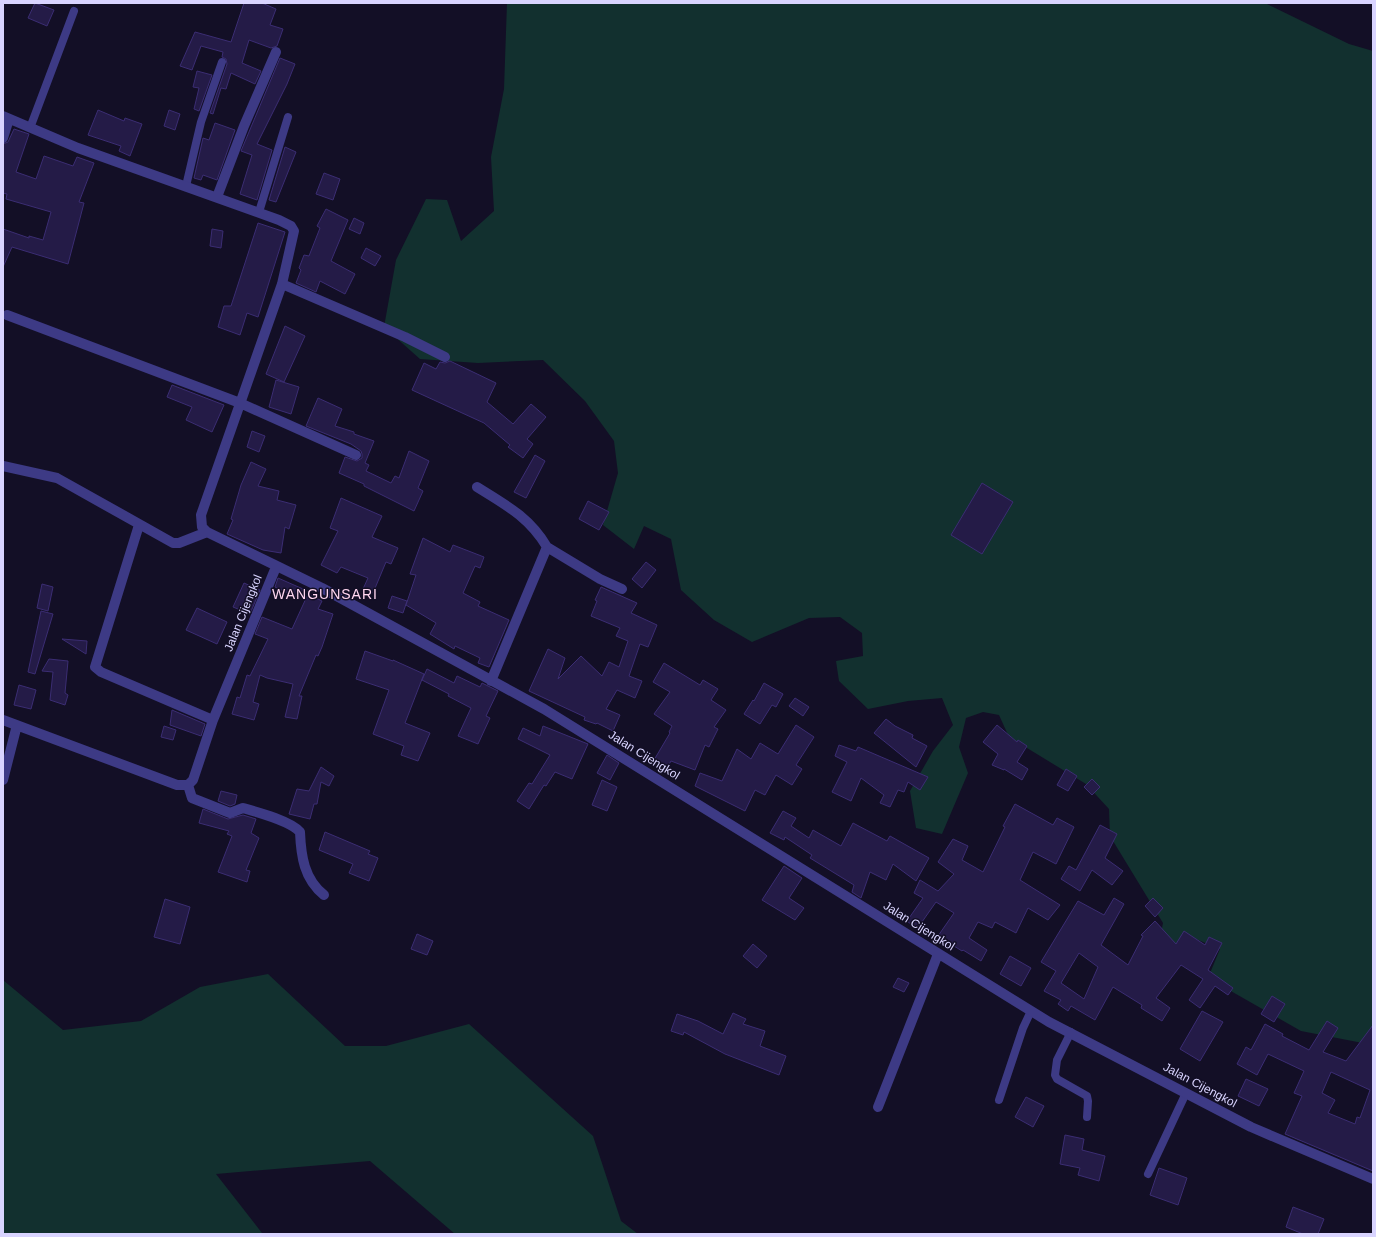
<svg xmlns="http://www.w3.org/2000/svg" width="1376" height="1237" viewBox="0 0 1376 1237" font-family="Arial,sans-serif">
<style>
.green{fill:#12302f}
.building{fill:#241b47;stroke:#3b2d73;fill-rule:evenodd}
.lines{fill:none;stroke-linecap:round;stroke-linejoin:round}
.lane{stroke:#3d3a85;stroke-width:8}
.street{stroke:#3d3a85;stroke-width:10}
.labels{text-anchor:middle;stroke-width:3;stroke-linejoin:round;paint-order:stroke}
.street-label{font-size:12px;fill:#d9d4ff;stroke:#130f26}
.quarter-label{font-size:14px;letter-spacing:1px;fill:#ffd6f0;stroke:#130f26}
</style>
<rect width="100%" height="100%" fill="#130f26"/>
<!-- green -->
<path class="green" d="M507,3H1265L1349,44L1373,51V1045L1301,1031L1208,978L1220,949L1191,937L1172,955L1158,948L1163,923L1110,836L1109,809L1086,784L1009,737L999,715L983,712L966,718L959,747L968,773L942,834L916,828L910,791L933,751L953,725L942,698L908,701L868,709L839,681L836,661L863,656L862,633L840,617L809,618L752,642L714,620L681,590L671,539L644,526L634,549L603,525L618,473L614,441L585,401L543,360L478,363L420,359L384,327L396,260L426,199L447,200L461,241L494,211L491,157L504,89Z
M268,974L345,1046H386L469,1024L593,1136L621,1221L638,1234H455L370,1161L216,1174L262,1233L266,1234H3V980L63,1030L141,1021L200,987Z"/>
<!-- building -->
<path class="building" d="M35,3L54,10L47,26L28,18Z
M244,3H262L276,9L270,25L283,29L277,46L271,48L249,40L242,63L261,71L255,84L231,73L226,89L221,88L213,114L210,113L227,64L226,59L222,57L223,52L201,46L192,70L180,66L195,32L231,42Z
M280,58L295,64L287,84L257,144L272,150L257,200L240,194L252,155L241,151Z
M197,71L212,75L199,111L194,109L199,88L193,87Z
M98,110L124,121L125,118L142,124L130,156L119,151L121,146L88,135Z
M169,110L180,114L175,130L164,126Z
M215,123L235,130L217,180L203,175L201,180L194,178L203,138L209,140Z
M14,129L29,134L16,172L36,179L44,156L73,166L77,157L94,163L79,202L84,203L68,264L12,247L3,267V229L29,238V236L43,240L51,212L6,199L7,194L3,193V144L8,142Z
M285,147L296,152L276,202L269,200Z
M324,173L340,179L333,200L316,194Z
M326,209L348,220L331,261L355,274L345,294L320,281L316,292L296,283L301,270L299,268L304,255L309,256L320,228L317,226Z
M354,218L364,223L360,234L349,229Z
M258,223L285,232L258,317L247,313L240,335L218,327L224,306H231Z
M212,229L223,231L221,248L210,246Z
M366,248L381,256L375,266L361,258Z
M285,326L305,336L284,382L266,374Z
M450,361L496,383L487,402L513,424L531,404L546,417L527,439L533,444L523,458L508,447L510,445L484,423L412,390L424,363L436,369L440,362L445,363Z
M276,380L299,387L291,414L269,407Z
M172,385L224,405L212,432L186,420L192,407L167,397Z
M318,398L342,409L335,426L354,432V434L374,441L365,463L369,465L366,471L391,483L395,476L399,478L409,451L429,461L418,488L423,491L414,511L364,486V484L339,473L345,457L357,461L362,458V454L361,451L351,444L306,426Z
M252,431L265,436L259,452L247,447Z
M535,455L545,461L526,498L514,492Z
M251,462L266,469L258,486L279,491L277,500L296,505L289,529L285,527L281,553L263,550L227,534L233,520L231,519L241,485Z
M982,483L1013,502L982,554L951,535Z
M341,498L382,516L372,537L398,548L391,564L386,562L373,593L363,589L368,578L341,567L337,573L321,565L338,531L330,528Z
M588,501L609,512L599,530L579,519Z
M423,538L450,552L453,545L484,557L480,568L475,566L463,593L480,602L478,606L509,620L489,667L478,663L480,658L455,646L454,649L430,634L436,623L406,605L416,575L410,574Z
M646,562L656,570L642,588L632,579Z
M278,578L303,589L299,598L275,587Z
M244,583L260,590L250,614L233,607Z
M42,584L53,587L48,611L37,608Z
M601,587L637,603L631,613L657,625L648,647L640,644L629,676L642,681L635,698L617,690L606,709L620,715L613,731L597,723L596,724L584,720L585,717L529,691L548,649L565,658L558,679L581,656L602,676L609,662L619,667L628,641L616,636L620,628L591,616L597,601L595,600Z
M308,594L322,601L318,609L333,614L322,647L318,656L316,655L299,696H302L297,719L285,717L293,684L267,678L260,675L253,702L259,704L254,720L232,714L237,697L240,698L247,675L250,676L268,639L255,634L262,617L292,629Z
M392,596L407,601L403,613L388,608Z
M197,608L227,622L217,644L186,630Z
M41,611L53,614L35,674L28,672Z
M62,639L87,641L86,654Z
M365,651L393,661V660L424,674L405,723L430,733L418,761L401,755L404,746L373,734L389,690L356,679Z
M49,659L68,661L65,693L68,695L65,705L50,700L53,672L42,671Z
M664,663L700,685L703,680L718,689L711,700L726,710L714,727L718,729L709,747L705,745L695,770L671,761L667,768L654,760L670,733L669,732L672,726L654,714L670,692L653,682Z
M427,669L454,683L457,676L480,687L482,683L498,691L486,716L490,718L478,744L458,736L471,708L448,696L449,694L422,680Z
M764,683L783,694L776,707L772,705L760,724L744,714L753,700L754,701Z
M19,685L36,690L31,709L14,705Z
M795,698L809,707L803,716L789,706Z
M172,710L205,724L201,736L170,725Z
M886,719L895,726L913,735L912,738L927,746L916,767L874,733Z
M796,725L814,737L796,765L802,769L792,785L776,775L765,795L755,790L745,811L695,786L700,773L722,781L737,749L751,759L760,743L778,754Z
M997,725L1017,742L1018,740L1027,746L1017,762L1028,769L1022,780L1004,769V770L992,765L998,754L983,742Z
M164,726L176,730L173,740L161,737Z
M543,726L588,744L572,779L555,772L546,786L544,785L529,809L517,801L529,783L532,784L550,755L518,739L523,728L540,736Z
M839,745L856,751L858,747L928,777L920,790L908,782L904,792L898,790L890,807L880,803L884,795L861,778L851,801L832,792L847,762L835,756Z
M607,755L619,763L610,780L597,773Z
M321,767L334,776L329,786L321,782L317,804H314L310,819L289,814L297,789L309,791Z
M1066,769L1077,776L1068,791L1057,785Z
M1092,779L1100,787L1092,795L1084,787Z
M602,780L617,787L607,811L592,805Z
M221,791L237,795L235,804L230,806L218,801Z
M1015,804L1053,825L1057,818L1074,827L1056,864L1033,852L1020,880L1060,905L1048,920L1028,908L1016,933L995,922L992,928L978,922L969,938L987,950L981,961L963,950L962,951L938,936L954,913L936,902L917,929L907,921L923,898L914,893L920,880L938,891L954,874L938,862L953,839L968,846L962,860L983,872L1005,827L1003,826Z
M203,809L228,819L243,815L256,819L251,833L259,838L246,870L250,871L247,882L218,872L232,836L227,834L229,831L199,823Z
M783,811L796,818L791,826L809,838L813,830L841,846L853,823L887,841L890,836L929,858L916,881L893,864L886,880L870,872L861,898L852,892L854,885L810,858L812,855L785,837L784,840L770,833Z
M1100,825L1117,834L1105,858L1123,871L1112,885L1092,870L1080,891L1061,879L1069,866L1076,870Z
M325,832L370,851L368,854L378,858L369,881L349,873L353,864L319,850Z
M784,866L802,878L789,898L804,908L795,920L762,900Z
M1114,898L1124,904L1101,945L1128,965L1143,936L1141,935L1155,921L1176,944L1184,931L1205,945L1209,937L1222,943L1208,970L1233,988L1228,995L1215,986L1200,1008L1189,1000L1203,979L1181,965L1156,998L1170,1008L1162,1021L1141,1008L1142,1005L1113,987L1095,1020L1071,1006L1068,1011L1058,1004L1061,1000L1044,991L1056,971L1041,962L1078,901L1104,915ZM1079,953L1098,967L1084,999L1061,983Z
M1153,898L1163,908L1155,917L1145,906Z
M165,899L190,907L180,944L154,937Z
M417,934L433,941L427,955L411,949Z
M753,944L767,956L757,968L743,956Z
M1010,956L1031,968L1021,986L1000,974Z
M898,978L909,983L904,992L893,987Z
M1272,996L1285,1004L1274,1022L1261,1014Z
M1202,1011L1223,1022L1200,1061L1180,1049Z
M733,1013L746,1019L743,1024L765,1031L760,1046L786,1056L779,1075L725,1054L684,1032L683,1035L671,1031L677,1014L698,1021L723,1034Z
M1327,1021L1338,1028L1323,1052L1346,1061L1373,1025V1171L1285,1134L1302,1096L1294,1093L1304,1071L1268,1054L1257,1075L1237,1064L1246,1047L1251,1050L1265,1024L1283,1034L1282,1036L1309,1050ZM1331,1072L1370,1090L1360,1118L1357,1117L1355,1124L1328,1113L1335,1100L1322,1093Z
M1246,1079L1268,1089L1259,1106L1238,1096Z
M1026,1097L1044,1106L1033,1127L1015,1117Z
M1065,1135L1084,1139L1082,1150L1105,1156L1099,1181L1078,1175L1080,1168L1060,1164Z
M1159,1168L1187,1178L1178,1205L1150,1195Z
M1293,1207L1324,1219L1318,1234H1303L1286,1227Z"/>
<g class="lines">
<!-- lane -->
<path class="lane" d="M30,128L74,11
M186,186L201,122L222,62
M259,212L288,117
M1071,1032L1057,1060L1055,1075L1057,1079L1087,1096L1088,1101L1087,1117
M999,1100L1023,1028L1031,1011
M1148,1174L1186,1093"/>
<!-- street -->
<path class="street" d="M3,116L78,148L279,220L291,226L294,231L282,284L201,515L202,527L207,532L322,588L544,709L1049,1022L1251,1127L1373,1179
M3,138L9,119
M217,197L244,126L276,52
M282,284L405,337L445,357
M7,315L240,403L356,455
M3,466L57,478L173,543H179L207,532
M477,487C506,505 529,517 547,547
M139,525L95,667L101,672L213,720
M491,681L547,547L600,579L622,589
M3,720L177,785H188L193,780L213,720L276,567
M3,780L17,725
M188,785L192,798L230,813L243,808C257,812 291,821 300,832C301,856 304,879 324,895
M878,1107L938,954"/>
</g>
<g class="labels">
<!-- street labels -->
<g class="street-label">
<text transform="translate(243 613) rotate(-68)" y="4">Jalan Cijengkol</text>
<text transform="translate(644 755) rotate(32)" y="4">Jalan Cijengkol</text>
<text transform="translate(919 926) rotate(32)" y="4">Jalan Cijengkol</text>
<text transform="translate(1200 1085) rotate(28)" y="4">Jalan Cijengkol</text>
</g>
<!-- quarter labels -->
<g class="quarter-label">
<text x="325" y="599">WANGUNSARI</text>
</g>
</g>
<!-- border -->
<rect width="1376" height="1237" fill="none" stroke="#d9d4ff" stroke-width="8"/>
</svg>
